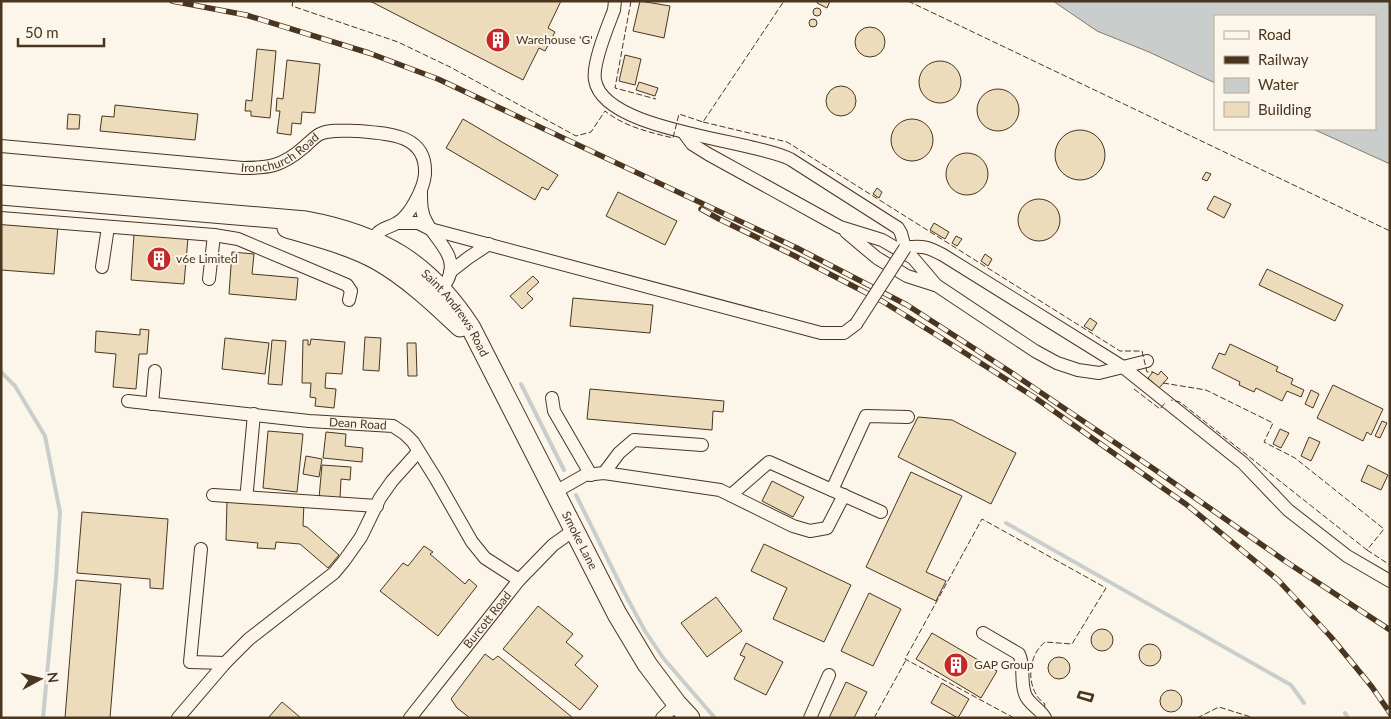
<svg xmlns="http://www.w3.org/2000/svg" width="1391" height="719" viewBox="0 0 1391 719" font-family="Lato,sans-serif">
<style>
.water{fill:#c9cecd;stroke:#887966}
.lines{fill:none;stroke-linecap:round;stroke-linejoin:round}
.stream{stroke:#c9cecd;stroke-width:4}
.building{fill:#ecdcbc;stroke:#4a3520}
.minor-casing{stroke:#4a3520;stroke-width:14}
.highway-casing{stroke:#4a3520;stroke-width:21}
.minor{stroke:#fbf6e9;stroke-width:12}
.highway{stroke:#fbf6e9;stroke-width:19}
.rail-casing{stroke:#4a3520;stroke-width:5.5}
.rail{stroke:#fbf6e9;stroke-width:4;stroke-dasharray:11;stroke-linecap:butt}
.minor-bridge-casing{stroke:#4a3520;stroke-width:14;stroke-linecap:butt}
.minor-bridge{stroke:#fbf6e9;stroke-width:12}
.fence{stroke:#4a3520;stroke-width:1;stroke-dasharray:6 2.5;stroke-linecap:butt}
.wall{stroke:#4a3520;stroke-width:2.5}
.labels{text-anchor:middle;stroke-width:4;stroke-linejoin:round;paint-order:stroke}
.poi-label{font-size:12px;fill:#4a3520;stroke:#fbf6e9;text-anchor:start}
.street-label{font-size:12px;fill:#4a3520;stroke:#fbf6e9}
</style>
<rect width="100%" height="100%" fill="#fbf6e9"/>
<!-- water -->
<path class="water" d="M1053,1H1390V164L1313,129H1375V16H1215V83L1149,52L1097,31Z"/>
<g class="lines">
<!-- stream -->
<path class="stream" d="M1,372L15,386L45,436L60,512L56,578L43,718
M521,384L564,470
M576,495L624,592L645,631L664,659L715,718
M1006,523L1291,685L1304,703
M1345,713L1348,718"/>
</g>
<!-- building -->
<path class="building" d="M370,1H561L548,28L555,32L545,51L539,48L523,80Z
M640,1L670,6L664,38L633,31Z
M818,1H830L827,8L817,3Z
M813 12a4 4 0 1 1 8 0a4 4 0 1 1-8 0Z
M809 23a4 4 0 1 1 8 0a4 4 0 1 1-8 0Z
M855 42a15 15 0 1 1 30 0a15 15 0 1 1-30 0Z
M257,49L276,51L270,118L251,116V111H245L246,100L252,101Z
M625,55L641,59L635,85L619,81Z
M287,60L320,64L315,113L302,112L301,124L292,123L291,135L277,133L280,111H276L277,98L283,99Z
M919 82a21 21 0 1 1 42 0a21 21 0 1 1-42 0Z
M639,82L658,88L655,96L636,90Z
M826 101a15 15 0 1 1 30 0a15 15 0 1 1-30 0Z
M977 110a21 21 0 1 1 42 0a21 21 0 1 1-42 0Z
M115,105L198,114L195,140L100,131L102,116L114,117Z
M68,114L80,115L79,129H67Z
M463,119L558,175L548,190L542,187L535,200L446,148Z
M891 140a21 21 0 1 1 42 0a21 21 0 1 1-42 0Z
M1055 155a25 25 0 1 1 50 0a25 25 0 1 1-50 0Z
M946 174a21 21 0 1 1 42 0a21 21 0 1 1-42 0Z
M1206,172L1211,174L1207,181L1202,179Z
M877,188L882,192L879,198L873,194Z
M618,192L677,221L665,245L606,216Z
M1214,196L1231,204L1224,218L1207,209Z
M1018 220a21 21 0 1 1 42 0a21 21 0 1 1-42 0Z
M1,221L58,226L54,274L1,270Z
M934,223L949,232L945,239L930,230Z
M134,234L188,238L184,284L131,280Z
M956,236L962,239L957,246L952,243Z
M232,252L254,254L252,274L298,278L296,300L229,294Z
M985,254L992,259L988,266L981,261Z
M1267,269L1343,305L1335,321L1259,285Z
M533,276L539,282L527,293L533,299L522,309L510,296Z
M573,298L653,305L650,333L570,326Z
M1090,318L1097,323L1092,331L1084,326Z
M140,329L149,330L147,354H139L136,389L113,387L116,354L95,352L96,331L140,335Z
M365,337L381,338L379,371L363,370Z
M225,338L269,343L265,374L222,369Z
M311,339L345,342L342,374L326,373L325,388L336,389L334,408L315,406L316,398L310,397L311,383H302L303,340H308V345H310Z
M272,340L286,341L282,385L268,384Z
M407,343H416L417,376H408Z
M1230,344L1278,367L1276,371L1293,379L1291,384L1304,390L1301,397L1287,391L1282,401L1256,388L1254,392L1239,385L1240,382L1212,368L1219,353L1225,355Z
M1161,371L1168,378L1159,388L1148,378L1153,372L1158,375Z
M1333,385L1383,409L1371,435L1367,432L1363,441L1317,418Z
M590,389L724,401L723,412L713,411L712,430L587,419Z
M1311,390L1319,394L1313,408L1305,404Z
M918,417L952,420L1016,453L991,504L898,457Z
M1382,421L1387,423L1380,438L1375,436Z
M1280,429L1289,433L1281,448L1273,444Z
M268,431L303,434L297,492L263,488Z
M326,432L346,434L345,446L363,448L362,462L323,458Z
M1309,437L1320,442L1311,461L1301,456Z
M306,456L322,459L319,477L303,474Z
M322,465L351,467L350,480L341,479L340,499L319,498Z
M1368,465L1388,475L1381,490L1361,481Z
M911,472L962,496L926,572L946,581L936,601L866,567Z
M772,481L804,497L793,517L762,501Z
M227,501L304,503L303,526L307,527L339,555L328,568L300,544L276,542L275,549L257,548L258,543L226,540Z
M82,512L168,519L163,589L150,588V579L77,573Z
M764,544L851,585L824,642L773,619L787,588L751,571Z
M424,546L433,552L430,554L465,584L469,579L477,586L438,636L380,591L403,563L408,566Z
M76,580L121,584L110,718H65Z
M869,593L901,609L873,666L841,651Z
M716,597L742,631L707,657L681,623Z
M538,606L573,634L566,642L583,656L575,665L598,686L580,710L503,649Z
M1091 640a11 11 0 1 1 22 0a11 11 0 1 1-22 0Z
M932,633L997,671L981,698L916,659Z
M746,643L783,662L766,695L734,679L745,657L740,655Z
M1139 655a11 11 0 1 1 22 0a11 11 0 1 1-22 0Z
M485,654L493,660L498,656L573,718H470L457,708L451,699Z
M1048 668a11 11 0 1 1 22 0a11 11 0 1 1-22 0Z
M846,682L867,692L854,718H829Z
M942,683L969,699L958,718L931,703Z
M1160 701a11 11 0 1 1 22 0a11 11 0 1 1-22 0Z
M282,702L301,718H268Z"/>
<g class="lines">
<defs>
<g id="minor">
<path d="M615,1L614,10C608,26 592,63 595,80C603,131 748,139 790,159L898,228L901,233L905,248C922,245 928,247 943,255L1123,367L1243,463L1288,510L1347,556L1390,581"/>
<path d="M684,133L692,144L708,154L840,227L882,240L913,258L936,285L1035,351L1057,363L1078,370L1099,373L1147,361"/>
<path id="s1" d="M1,146L243,168C269,168 282,166 303,148C308,144 314,137 320,134C330,129 347,131 358,131C386,134 427,133 425,174C424,188 410,216 397,223C385,230 374,228 373,247"/>
<path d="M421,192C421,203 421,214 427,223C436,240 459,257 448,279C445,286 441,290 435,293"/>
<path d="M1,218L214,235L238,239L347,285L351,291L349,300"/>
<path d="M398,223H418L430,229L821,333H844L856,324"/>
<path d="M846,232L877,258L907,276L935,285"/>
<path d="M102,267L108,227"/>
<path d="M450,272L468,258L489,244"/>
<path d="M209,279L214,235"/>
<path d="M552,398L554,411L591,475"/>
<path id="s2" d="M128,401L309,421L393,426L405,434L413,442L436,479L472,542L485,558L519,580"/>
<path d="M152,404L155,371"/>
<path d="M604,473L619,453L634,440L702,445"/>
<path d="M247,490L254,414"/>
<path d="M832,490L866,416L908,417"/>
<path d="M555,492L585,475L604,473L720,490L793,526L810,531L827,528L844,495"/>
<path d="M213,495L377,506"/>
<path d="M731,495L769,462L881,512"/>
<path d="M201,549L190,662L225,663"/>
<path d="M983,633L1019,654C1025,667 1020,681 1025,694C1028,704 1040,708 1045,718"/>
<path d="M178,718L225,663L249,639L334,573L344,561L361,537L380,498L392,481L418,452"/>
<path id="s3" d="M410,718L519,580L553,545L574,530"/>
<path d="M662,718L677,704"/>
<path d="M810,718L829,675"/>
</g>
<g id="highway">
<path id="s4" d="M1,195L306,221C381,235 429,263 471,328L617,614L647,664L677,704L690,718"/>
<path d="M287,228C317,237 350,245 377,260C407,277 435,303 460,327"/>
</g>
</defs>
<!-- minor casing -->
<use href="#minor" class="minor-casing"/>
<!-- highway casing -->
<use href="#highway" class="highway-casing"/>
<!-- minor -->
<use href="#minor" class="minor"/>
<!-- highway -->
<use href="#highway" class="highway"/>
<defs>
<path id="rail" d="M172,1L246,15L369,53L438,79L797,248L907,305L1009,371L1154,469L1285,561L1390,630
M701,209L719,219L795,256L882,301L935,334L1034,397L1187,505L1278,580L1331,637L1372,687L1390,713"/>
</defs>
<!-- rail casing -->
<use href="#rail" class="rail-casing"/>
<!-- rail -->
<use href="#rail" class="rail"/>
<defs>
<path id="minor-bridge" d="M856,324L905,248"/>
</defs>
<!-- minor-bridge casing -->
<use href="#minor-bridge" class="minor-bridge-casing"/>
<!-- minor-bridge -->
<use href="#minor-bridge" class="minor-bridge"/>
<!-- fence -->
<path class="fence" d="M293,1L292,6L398,42L450,67L576,136L591,132L605,111C625,127 649,132 673,138L679,114L703,122L784,1
M631,1L615,88L656,99
M908,1L1390,231
M703,122L787,142L1120,351H1142L1147,372H1153
M1163,383L1206,390L1273,423L1264,442L1295,458L1384,529L1367,550L1180,402L1171,400
M1134,389L1160,409L1165,403
M1367,550L1390,565
M874,718L906,660
M1014,718L905,659L982,519L1106,588L1072,644L1045,642C1026,657 1026,691 1045,704L1044,710
M1197,718L1219,707L1254,718"/>
<!-- wall -->
<path class="wall" d="M1080,692L1093,695L1091,701L1078,697Z"/>
</g>
<!-- icons -->
<defs>
<symbol id="building-disc" viewBox="-11 -11 22 22"><circle r="9.5" fill="#c62828" stroke="#fbf6e9"/><path d="M-4-6H4V6H1V3H-1V6H-4ZM-2.5-4.3h1.7v1.8h-1.7ZM.8-4.3h1.7v1.8H.8ZM-2.5-1h1.7V.8h-1.7ZM.8-1h1.7V.8H.8Z" fill="#fff"/></symbol>
</defs>
<g fill-rule="evenodd">
<use href="#building-disc" x="484" y="26" width="28" height="28"/>
<use href="#building-disc" x="145" y="245" width="28" height="28"/>
<use href="#building-disc" x="942" y="651" width="28" height="28"/>
</g>
<g class="labels">
<!-- poi labels -->
<g class="poi-label">
<text x="516" y="44">Warehouse 'G'</text>
<text x="176" y="263">v6e Limited</text>
<text x="974" y="669">GAP Group</text>
</g>
<!-- street labels -->
<g class="street-label">
<text dy="4" stroke="none"><textPath href="#s1" startOffset="284">Ironchurch Road</textPath></text>
<text dy="4" stroke="none"><textPath href="#s4" startOffset="488">Saint Andrews Road</textPath></text>
<text dy="4" stroke="none"><textPath href="#s2" startOffset="231">Dean Road</textPath></text>
<text dy="4" stroke="none"><textPath href="#s4" startOffset="748">Smoke Lane</textPath></text>
<text dy="4" stroke="none"><textPath href="#s3" startOffset="125">Burcott Road</textPath></text>
</g>
</g>
<!-- border -->
<rect width="1391" height="719" fill="none" stroke="#4a3520" stroke-width="5"/>
<!-- legend -->
<rect x="1214" y="15" width="162" height="115" fill="#fbf6e9" stroke="#b4a999"/>
<rect x="1224" y="31" width="25" height="8" fill="#fbf6e9" stroke="#b4a999"/>
<text x="1258" y="40" font-size="15" fill="#4a3520">Road</text>
<rect x="1224" y="56" width="25" height="8" fill="#4a3520" stroke="#b4a999"/>
<text x="1258" y="65" font-size="15" fill="#4a3520">Railway</text>
<rect x="1224" y="78" width="25" height="15" fill="#c9cecd" stroke="#b4a999"/>
<text x="1258" y="90" font-size="15" fill="#4a3520">Water</text>
<rect x="1224" y="102" width="25" height="15" fill="#ecdcbc" stroke="#b4a999"/>
<text x="1258" y="115" font-size="15" fill="#4a3520">Building</text>
<!-- north arrow -->
<g transform="translate(40 679) rotate(83)" stroke="#fbf6e9" stroke-width="4" paint-order="stroke">
<path d="M0-4L9 19L0 12L-9 19Z" fill="#4a3520"/>
<text y="-8" font-size="14" font-weight="bold" text-anchor="middle" fill="#4a3520">N</text>
</g>
<!-- scale -->
<path d="M18 38v8h86v-8" fill="none" stroke="#4a3520" stroke-width="2.5"/>
<text x="25" y="38" font-size="15" fill="#4a3520" stroke="#fbf6e9" stroke-width="4" paint-order="stroke">50 m</text>
</svg>
